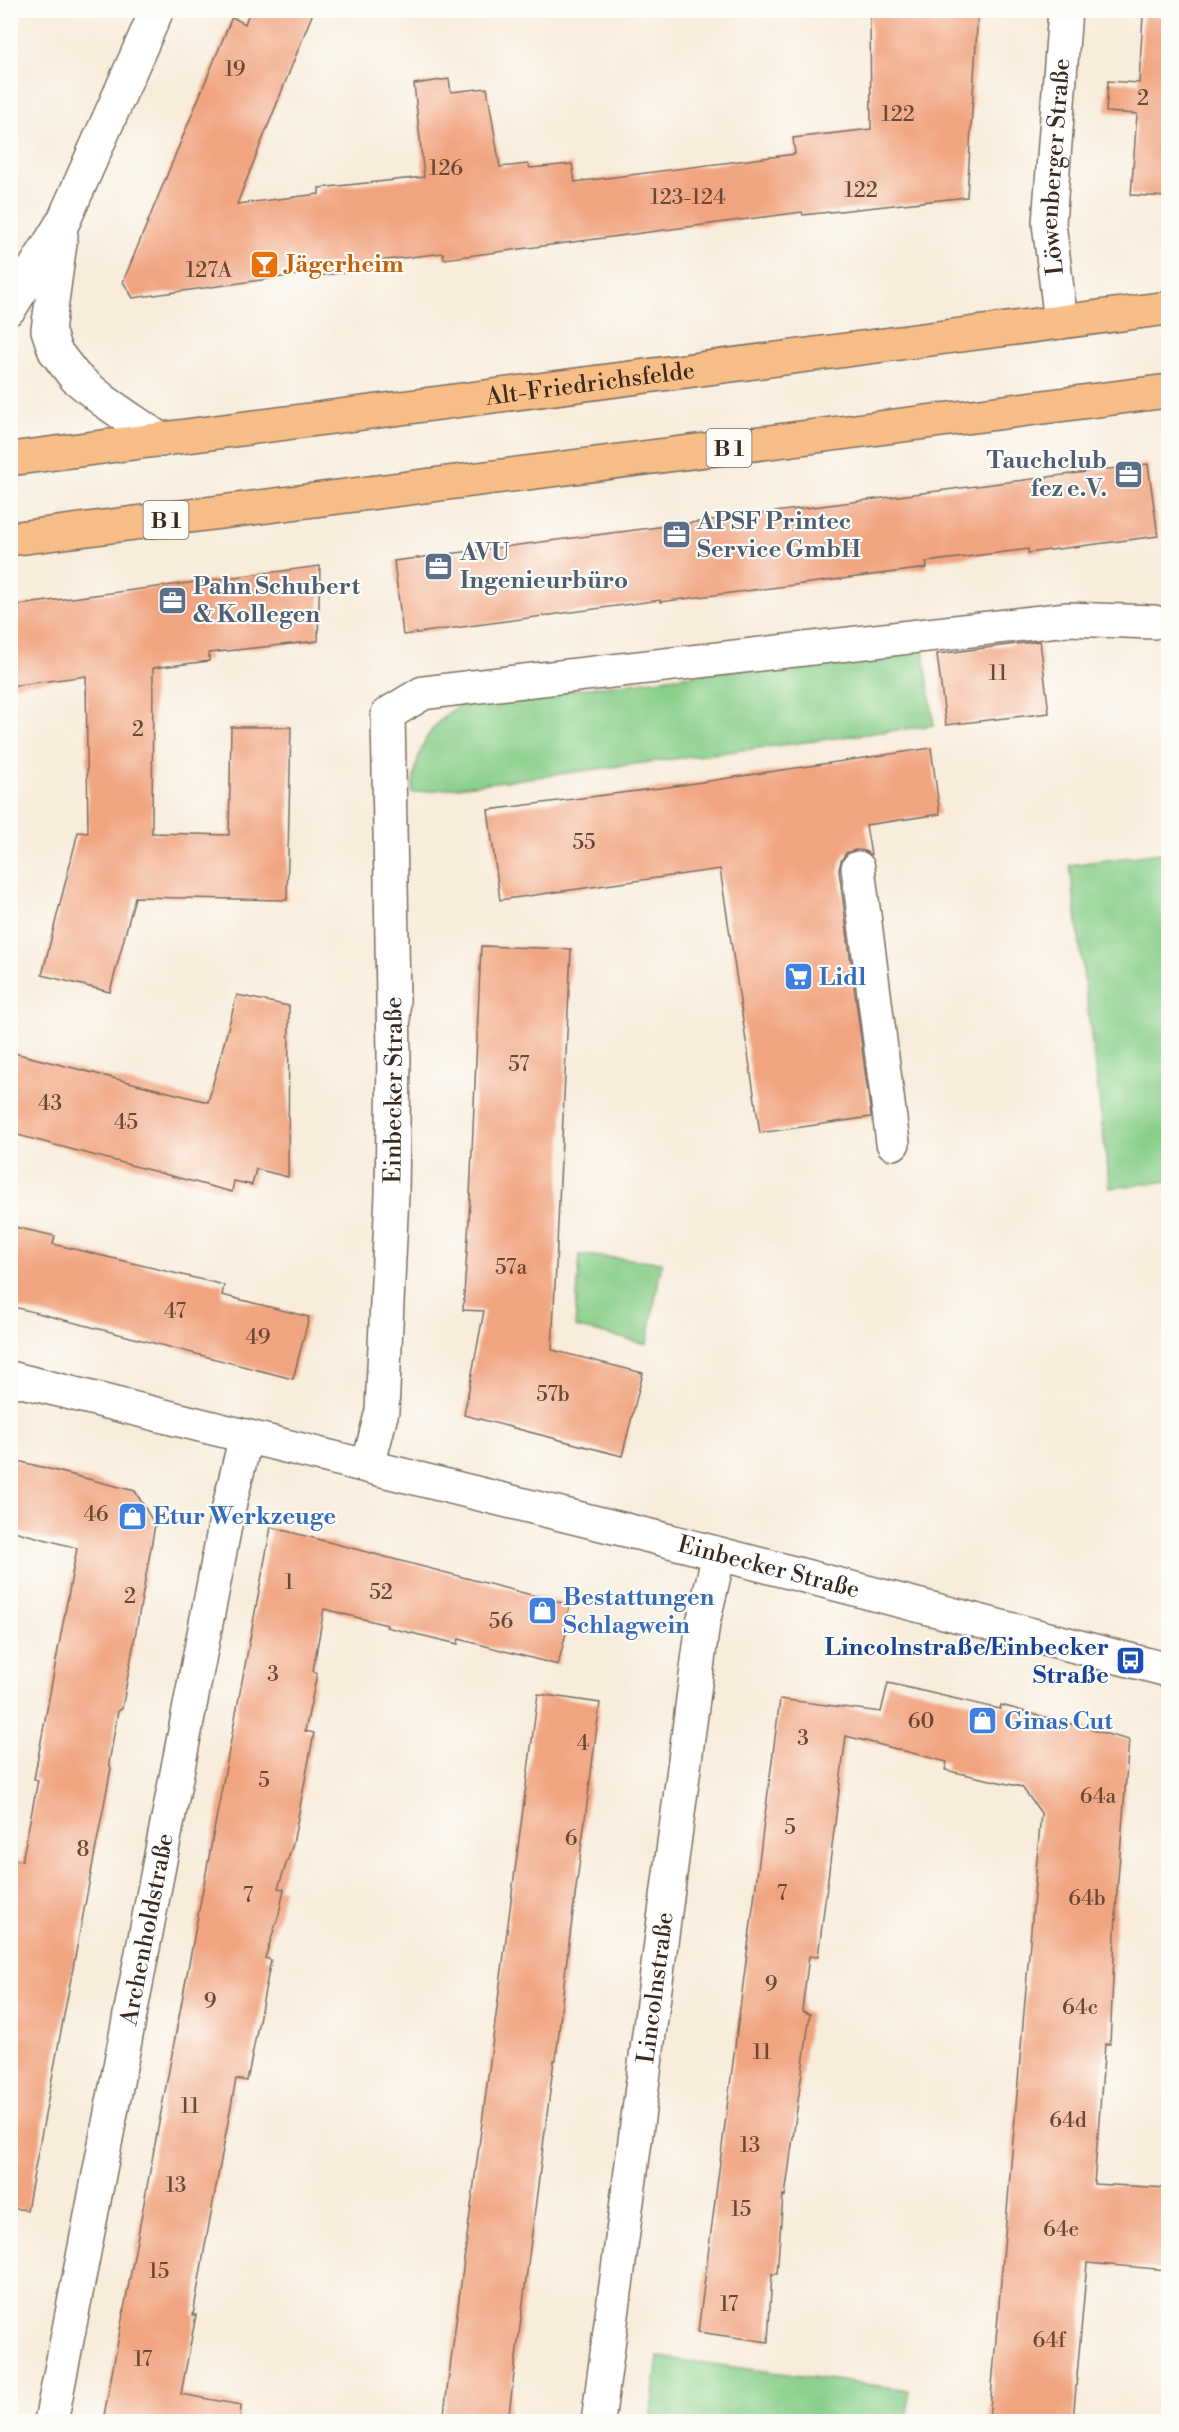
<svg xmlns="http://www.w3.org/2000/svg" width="1179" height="2432" viewBox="0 0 1179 2432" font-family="'Libre Bodoni',serif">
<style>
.green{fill:#88cf89;stroke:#627c54;stroke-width:1.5}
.building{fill:#f1a480}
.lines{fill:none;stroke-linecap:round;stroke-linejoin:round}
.minor-casing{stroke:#7d6e60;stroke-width:36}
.major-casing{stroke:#7d6e60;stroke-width:36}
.minor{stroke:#fff;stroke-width:33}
.major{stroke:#f7be87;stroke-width:33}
.labels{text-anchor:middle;stroke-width:4.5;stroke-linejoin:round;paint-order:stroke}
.number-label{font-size:21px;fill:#684836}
.shield{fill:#fdfcf7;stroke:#75695f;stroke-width:1.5}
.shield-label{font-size:22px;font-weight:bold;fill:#3b2a1e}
.street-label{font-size:24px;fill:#3b2a1e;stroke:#fdfcf7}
.food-label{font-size:24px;font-weight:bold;fill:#c56008;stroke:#fdfcf7;text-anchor:start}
.service-label{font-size:24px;font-weight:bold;fill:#4e5e75;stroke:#fdfcf7;text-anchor:start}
.shop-label{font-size:24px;font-weight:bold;fill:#366cbe;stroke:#fdfcf7;text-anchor:start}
.transit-label{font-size:24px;font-weight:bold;fill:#164399;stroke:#fdfcf7;text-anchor:end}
</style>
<rect width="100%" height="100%" fill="#fdfcf7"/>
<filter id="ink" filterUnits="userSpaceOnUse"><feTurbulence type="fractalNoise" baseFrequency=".0167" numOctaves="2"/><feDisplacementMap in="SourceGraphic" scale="12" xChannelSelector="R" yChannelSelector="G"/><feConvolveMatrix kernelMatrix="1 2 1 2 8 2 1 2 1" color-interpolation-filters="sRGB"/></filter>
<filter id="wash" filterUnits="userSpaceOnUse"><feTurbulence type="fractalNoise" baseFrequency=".008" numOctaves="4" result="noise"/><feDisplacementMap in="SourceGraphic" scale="24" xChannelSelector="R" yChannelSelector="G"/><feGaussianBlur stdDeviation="1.35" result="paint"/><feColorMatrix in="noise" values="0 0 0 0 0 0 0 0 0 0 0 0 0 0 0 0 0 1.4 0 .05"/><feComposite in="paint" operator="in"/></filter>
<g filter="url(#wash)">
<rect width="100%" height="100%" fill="#f8ecdb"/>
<!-- green -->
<path class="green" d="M923,647L934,725L412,793C416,752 426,724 464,703Z
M1168,852V1181L1110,1188L1070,865Z
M580,1255L662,1262L647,1344L575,1327Z
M658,2357L909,2390L907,2421H650Z"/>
<g id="blocks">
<!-- building -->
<path class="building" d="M250,10H314L237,204L319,194V188L424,177L414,84L449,79L451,92L487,88L500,167L528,164L530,168L572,164L575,182L795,154L793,138L871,129L870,10H978L967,197L803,215L802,212L444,259L443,253L378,261L379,268L318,276V272L133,298L123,282L232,17L245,24Z
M1143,15L1168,16V197L1131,195L1137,114L1106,112L1108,81L1139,83Z
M1148,464L1158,536L1028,553V549L926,562L927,568L660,602V600L403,635L394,561Z
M320,566L318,641L209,653V661L153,668L152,833L229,835L231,727H291L287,900L135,897L110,992L42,975L78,832L88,833L86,676L10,686V606Z
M1040,641L1049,713L946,725L937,654Z
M931,748L940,814L866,825L871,855L865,851L855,850L846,853L841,861L839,870L871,1117L760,1133L720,869L500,900L488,810L668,787Z
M481,946L571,949L552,1350L643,1373L622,1456L464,1415L484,1311L463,1310L469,1220Z
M237,995L289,1006L288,1177L256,1169L252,1185L234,1181L232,1192L10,1133V1052L208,1102Z
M10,1226L55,1236L53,1244L224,1285L222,1295L309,1317L293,1379L10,1306Z
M10,1459L135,1491L155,1525L122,1709L118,1711L109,1763L111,1768L27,2210L10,2208V1859L22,1861L38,1780L34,1779L77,1548L10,1530Z
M271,1527L570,1605L563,1632L566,1633L558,1665L459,1639L458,1644L386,1627L387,1625L324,1609L313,1671L317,1674L305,1731L314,1733L293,1844L278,1888L284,1889L279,1914L265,1958L271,1960L247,2081L236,2079L205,2246L193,2315H196L181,2394L241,2405L240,2421H103Z
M888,1683L1000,1709L1001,1705L1129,1740L1117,1892L1110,2044H1105L1094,2184L1168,2188V2270L1087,2263L1073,2421H989L1041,1813L1022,1787L945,1770L947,1762L846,1736L818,1957L809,1956L802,2011L810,2014L785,2196L783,2195L777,2274H772L768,2342L698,2332L780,1699L881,1712Z
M538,1694L600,1703L565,1974L556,2060H554L508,2421H443Z"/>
</g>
</g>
<g filter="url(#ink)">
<use href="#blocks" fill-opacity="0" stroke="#7d6e60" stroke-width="1.5"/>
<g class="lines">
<defs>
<g id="minor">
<path d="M61,236L48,330L55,351L75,377L104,401L161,440"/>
<path d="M10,308L64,220L157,10"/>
<path id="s1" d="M1061,322L1049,223L1065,10"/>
<path d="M858,868L893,1143"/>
<path id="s2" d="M10,1378L658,1538L1168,1670"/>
<path id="s3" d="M368,1466L382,1411L392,1194L394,1055L388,714L423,693L463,688L1067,619L1154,622"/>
<path id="s4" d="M51,2422L227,1515L246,1436"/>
<path id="s5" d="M598,2422L703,1623L719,1554"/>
</g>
<g id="major">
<path id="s6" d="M10,459L1168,308"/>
<path d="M10,539L1168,391"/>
</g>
</defs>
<!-- minor casing -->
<use href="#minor" class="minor-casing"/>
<!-- major casing -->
<use href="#major" class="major-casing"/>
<!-- minor -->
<use href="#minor" class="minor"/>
<!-- major -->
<use href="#major" class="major"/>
</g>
</g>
<!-- icons -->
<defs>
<symbol id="bar-square" viewBox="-11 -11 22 22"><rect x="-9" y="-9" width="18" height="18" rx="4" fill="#e8710a" stroke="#fdfcf7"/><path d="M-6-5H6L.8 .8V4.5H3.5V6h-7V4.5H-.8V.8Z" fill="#fff"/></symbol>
<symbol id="office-square" viewBox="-11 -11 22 22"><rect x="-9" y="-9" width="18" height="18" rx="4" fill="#5c6f8a" stroke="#fdfcf7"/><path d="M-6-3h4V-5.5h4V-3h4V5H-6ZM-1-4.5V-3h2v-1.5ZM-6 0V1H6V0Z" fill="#fff"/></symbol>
<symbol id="supermarket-square" viewBox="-11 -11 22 22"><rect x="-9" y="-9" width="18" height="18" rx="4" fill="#3f7fe0" stroke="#fdfcf7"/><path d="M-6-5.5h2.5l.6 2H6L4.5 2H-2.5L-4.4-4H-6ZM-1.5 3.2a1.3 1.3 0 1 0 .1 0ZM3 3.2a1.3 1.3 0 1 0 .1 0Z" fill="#fff"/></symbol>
<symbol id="shop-square" viewBox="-11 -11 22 22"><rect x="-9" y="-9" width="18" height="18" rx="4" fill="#3f7fe0" stroke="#fdfcf7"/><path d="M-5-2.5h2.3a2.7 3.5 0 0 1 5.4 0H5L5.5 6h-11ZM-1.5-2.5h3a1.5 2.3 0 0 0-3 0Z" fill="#fff"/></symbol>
<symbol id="bus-square" viewBox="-11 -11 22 22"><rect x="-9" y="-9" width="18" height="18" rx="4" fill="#1a4fb4" stroke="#fdfcf7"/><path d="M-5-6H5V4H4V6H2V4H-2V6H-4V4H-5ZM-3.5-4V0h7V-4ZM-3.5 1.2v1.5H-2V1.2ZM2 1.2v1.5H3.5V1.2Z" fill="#fff"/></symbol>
</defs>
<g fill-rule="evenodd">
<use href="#bar-square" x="248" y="248" width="33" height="33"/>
<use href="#office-square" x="1112" y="458" width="33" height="33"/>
<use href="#office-square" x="660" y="518" width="33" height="33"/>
<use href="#office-square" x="422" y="550" width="33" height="33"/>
<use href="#office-square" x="156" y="584" width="33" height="33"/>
<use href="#supermarket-square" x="782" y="960" width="33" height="33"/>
<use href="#shop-square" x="116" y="1500" width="33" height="33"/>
<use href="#shop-square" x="526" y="1594" width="33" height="33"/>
<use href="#bus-square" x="1114" y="1644" width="33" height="33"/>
<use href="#shop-square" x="966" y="1704" width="33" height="33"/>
</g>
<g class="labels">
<!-- number labels -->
<g class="number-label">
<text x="235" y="76">19</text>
<text x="1143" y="105">2</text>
<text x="898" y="121">122</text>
<text x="446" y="175">126</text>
<text x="861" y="197">122</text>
<text x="688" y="204">123-124</text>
<text x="209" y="277">127A</text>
<text x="998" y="680">11</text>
<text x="138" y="736">2</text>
<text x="584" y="849">55</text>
<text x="519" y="1071">57</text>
<text x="50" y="1110">43</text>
<text x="126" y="1129">45</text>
<text x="511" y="1274">57a</text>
<text x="175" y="1318">47</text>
<text x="258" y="1344">49</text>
<text x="553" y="1401">57b</text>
<text x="96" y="1521">46</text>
<text x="289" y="1589">1</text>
<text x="381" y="1599">52</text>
<text x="130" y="1603">2</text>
<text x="501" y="1628">56</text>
<text x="273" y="1681">3</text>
<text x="921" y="1728">60</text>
<text x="803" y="1745">3</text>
<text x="583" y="1750">4</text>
<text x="264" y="1787">5</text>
<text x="1098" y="1803">64a</text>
<text x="790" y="1834">5</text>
<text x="571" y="1845">6</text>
<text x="83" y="1856">8</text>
<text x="782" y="1900">7</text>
<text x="248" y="1902">7</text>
<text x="1087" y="1905">64b</text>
<text x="771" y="1991">9</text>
<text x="210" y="2008">9</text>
<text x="1080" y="2014">64c</text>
<text x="762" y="2059">11</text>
<text x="190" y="2113">11</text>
<text x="1068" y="2127">64d</text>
<text x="750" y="2152">13</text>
<text x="176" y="2192">13</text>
<text x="741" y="2216">15</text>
<text x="1061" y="2236">64e</text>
<text x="159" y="2278">15</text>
<text x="729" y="2311">17</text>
<text x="1049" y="2347">64f</text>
<text x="143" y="2366">17</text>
</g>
<!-- shield labels -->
<g class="shield">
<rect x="706.5" y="429" width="45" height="38" rx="4.5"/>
<rect x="143.5" y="501" width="45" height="38" rx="4.5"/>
</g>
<g class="shield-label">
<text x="729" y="456">B 1</text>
<text x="166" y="528">B 1</text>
</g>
<!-- street labels -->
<g class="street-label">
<text dy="8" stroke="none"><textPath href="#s1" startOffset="156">Löwenberger Straße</textPath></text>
<text dy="8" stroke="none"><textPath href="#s6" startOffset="585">Alt-Friedrichsfelde</textPath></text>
<text dy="8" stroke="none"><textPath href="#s3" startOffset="378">Einbecker Straße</textPath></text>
<text dy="8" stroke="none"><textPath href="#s2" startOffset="782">Einbecker Straße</textPath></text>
<text dy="8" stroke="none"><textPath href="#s4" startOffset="502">Archenholdstraße</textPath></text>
<text dy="8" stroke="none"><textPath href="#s5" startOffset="438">Lincolnstraße</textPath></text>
</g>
<!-- food labels -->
<g class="food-label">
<text x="286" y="272">Jägerheim</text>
</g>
<!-- service labels -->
<g class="service-label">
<text x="1107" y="468" text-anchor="end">Tauchclub<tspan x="1107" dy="28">fez e.V.</tspan></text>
<text x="697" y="529">APSF Printec<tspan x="697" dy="28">Service GmbH</tspan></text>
<text x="460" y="560">AVU<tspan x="460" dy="28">Ingenieurbüro</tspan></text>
<text x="193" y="594">Pahn Schubert<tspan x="193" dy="28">&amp; Kollegen</tspan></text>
</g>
<!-- shop labels -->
<g class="shop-label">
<text x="819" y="985">Lidl</text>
<text x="153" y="1524">Etur Werkzeuge</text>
<text x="563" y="1605">Bestattungen<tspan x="563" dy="28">Schlagwein</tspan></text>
<text x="1004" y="1729">Ginas Cut</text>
</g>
<!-- transit labels -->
<g class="transit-label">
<text x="1109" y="1655">Lincolnstraße/Einbecker<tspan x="1109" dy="28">Straße</tspan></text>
</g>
</g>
<!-- margin -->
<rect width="1179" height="2432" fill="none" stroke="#fdfcf7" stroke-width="36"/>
</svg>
